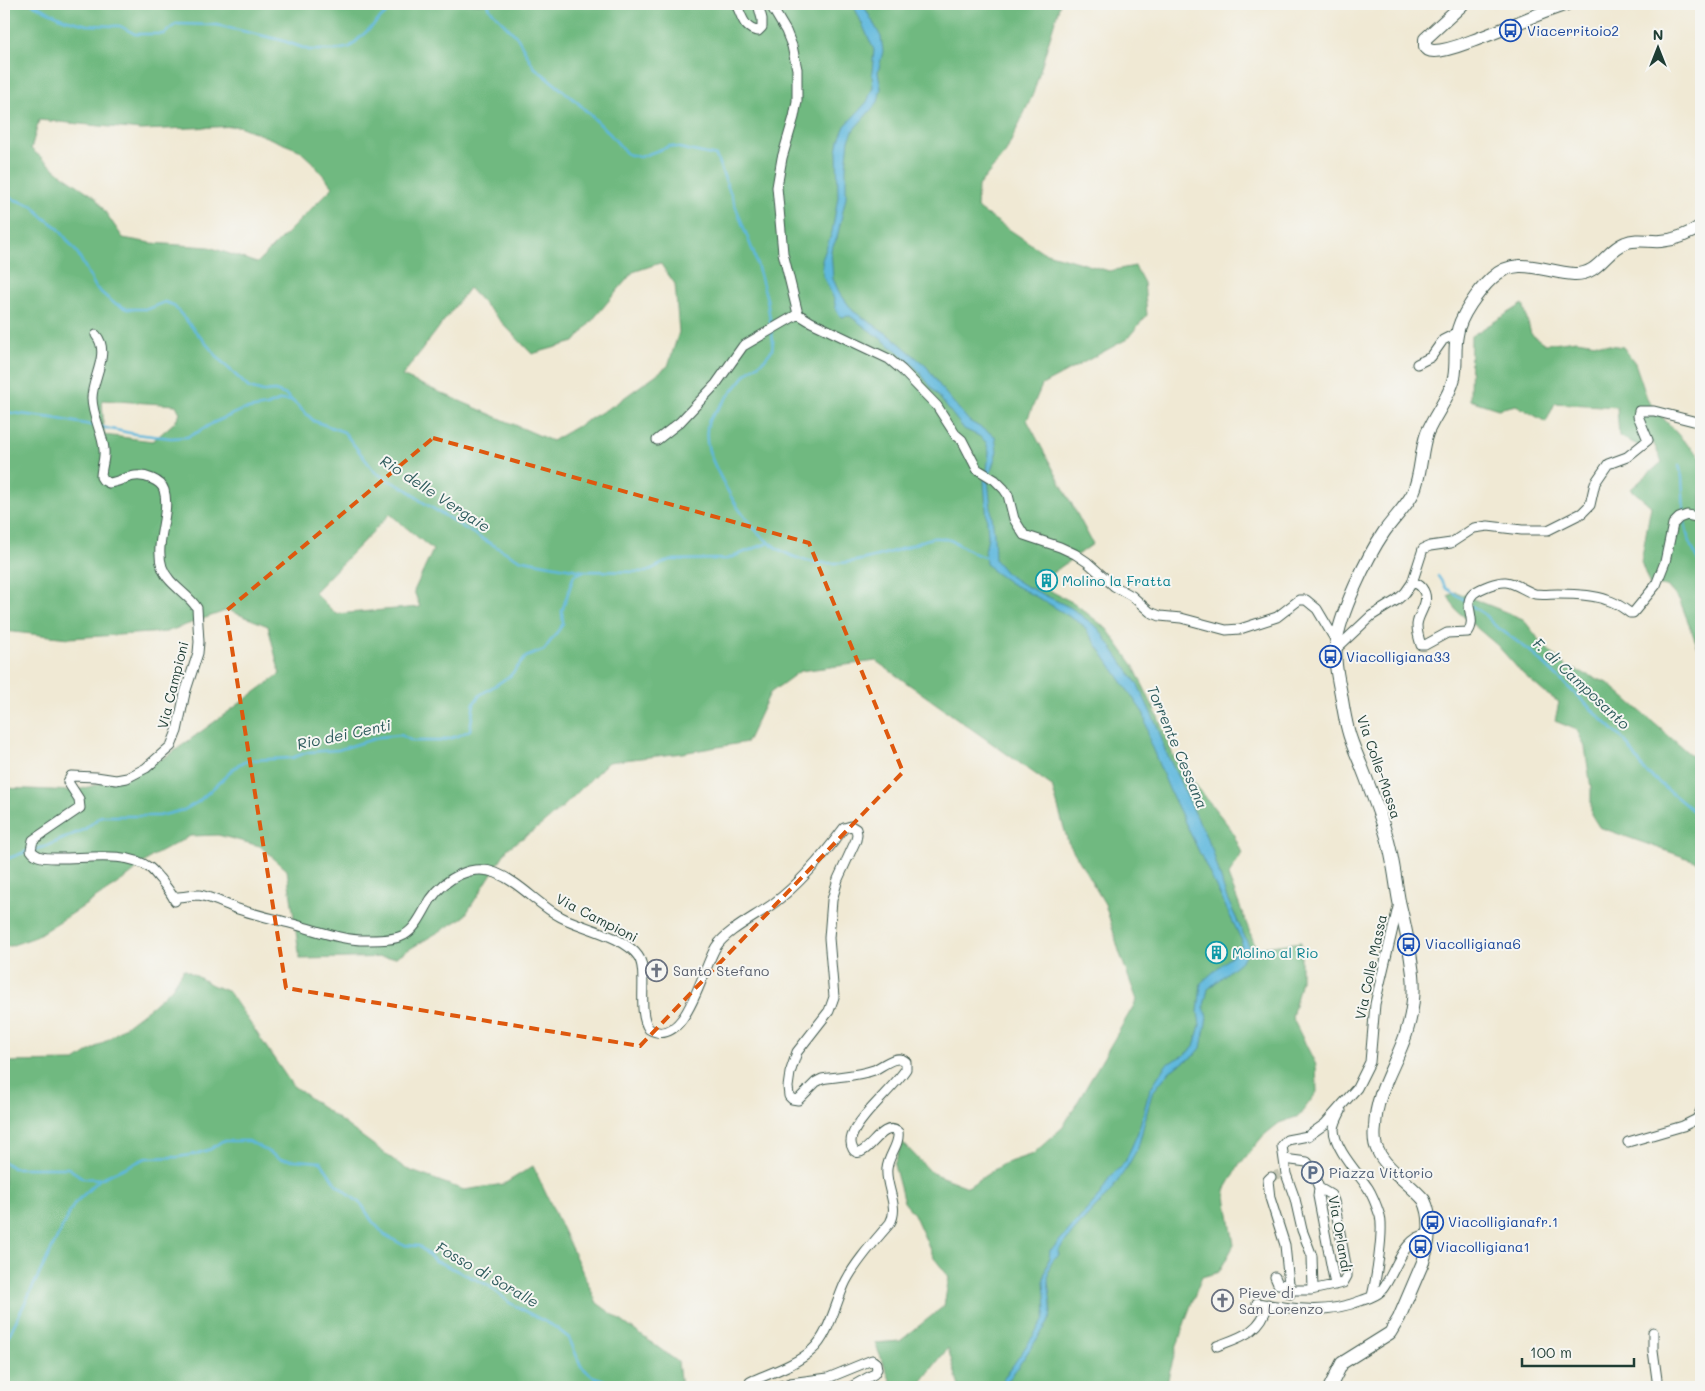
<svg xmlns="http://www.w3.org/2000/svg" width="1705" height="1391" viewBox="0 0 1705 1391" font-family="Mali,sans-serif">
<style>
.forest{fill:#6fb980;stroke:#477b5a;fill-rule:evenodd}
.water{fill:#5fb8dd;stroke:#3f7a88}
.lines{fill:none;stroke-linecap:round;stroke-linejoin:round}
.stream{stroke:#5fb8dd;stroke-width:2.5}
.street-tunnel{stroke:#c6c7b4;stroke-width:9;stroke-dasharray:9 4.5;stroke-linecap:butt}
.street-casing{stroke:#3e574c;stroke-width:11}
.secondary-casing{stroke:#3e574c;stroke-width:14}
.street{stroke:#fff;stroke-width:9}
.secondary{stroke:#fff;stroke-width:12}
.marked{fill:none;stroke:#de580e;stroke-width:4;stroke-dasharray:10 6;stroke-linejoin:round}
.labels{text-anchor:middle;stroke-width:4;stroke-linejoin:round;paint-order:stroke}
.transit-label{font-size:14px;fill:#164399;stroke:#f6f6f2;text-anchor:start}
.culture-label{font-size:14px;fill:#0d838f;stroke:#f6f6f2;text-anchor:start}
.street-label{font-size:14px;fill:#1f3d34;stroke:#f6f6f2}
.worship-label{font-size:14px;fill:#5b616d;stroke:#f6f6f2;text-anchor:start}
.service-label{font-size:14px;fill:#4e5e75;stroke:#f6f6f2;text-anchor:start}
.water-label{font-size:15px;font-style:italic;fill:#2f5c5e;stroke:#f6f6f2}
</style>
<rect width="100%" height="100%" fill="#f6f6f2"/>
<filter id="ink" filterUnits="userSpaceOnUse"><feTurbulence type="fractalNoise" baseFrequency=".02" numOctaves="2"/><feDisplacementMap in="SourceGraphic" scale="10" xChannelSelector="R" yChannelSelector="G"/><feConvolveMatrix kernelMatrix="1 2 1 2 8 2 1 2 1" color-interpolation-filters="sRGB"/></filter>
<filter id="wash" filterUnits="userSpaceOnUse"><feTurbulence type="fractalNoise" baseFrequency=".0096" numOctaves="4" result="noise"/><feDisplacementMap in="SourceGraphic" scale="20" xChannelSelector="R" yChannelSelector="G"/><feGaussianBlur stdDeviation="1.12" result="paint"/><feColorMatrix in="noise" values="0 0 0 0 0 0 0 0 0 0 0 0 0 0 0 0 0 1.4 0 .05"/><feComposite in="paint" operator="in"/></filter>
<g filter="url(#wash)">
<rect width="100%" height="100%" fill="#f0e9d4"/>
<!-- forest -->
<path class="forest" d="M4,4H1060L1033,94L1006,152L978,186L977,208L1043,252L1109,271L1135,266L1144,283L1147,315L1127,339L1042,385L1027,420L1093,544L1037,584L1074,603L1107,629L1133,665L1158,717L1174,758L1231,829L1242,853L1228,876L1256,948L1301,942V980L1292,1017L1316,1065L1317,1092L1299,1116L1279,1123L1263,1136L1240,1164L1225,1190L1234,1245L1219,1272L1202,1277C1187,1313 1175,1349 1166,1387H959L948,1348L918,1386L893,1387L875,1343L900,1341L944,1306L949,1277L934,1258L914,1214L904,1202L894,1165L902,1142L932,1173L968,1187L1003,1164L1033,1154L1063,1127L1137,1000L1120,954L1105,904L1068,842L1052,786L876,661L800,671L770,693L747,742L682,753L608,762L565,805L540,826L508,848L464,917L396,957L300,959L287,870L260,846L218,835L190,836L151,857L130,875L78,910L33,938L4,948V788L74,791L127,776L169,755L280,674L268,626L228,610L166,632L69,638L4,631ZM39,120L141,130L239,126L299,150L312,162L333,187L257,263L209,247L151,243L123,238L95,197L61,174L31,149ZM660,263L675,284L679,332L668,366L614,405L552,441L402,376L469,288L532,354L574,342L633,272ZM102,400L176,405L180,413L175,422L153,441L104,435ZM390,514L433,550L414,591L420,607L336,614L314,592Z
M1523,304L1531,334L1545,344L1576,340L1623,347L1635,363L1648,401L1682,439L1701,457V655L1680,601L1667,586H1650L1641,562L1651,506L1631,489L1662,462L1653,442L1644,448L1619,436L1617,407L1555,403L1546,422L1516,405L1498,409L1470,400L1471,336Z
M1456,592L1523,619L1544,646L1567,667L1608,683L1694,758L1701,762V863L1599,827L1591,814V788L1585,747L1577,730L1555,721L1559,702L1545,693L1522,673L1497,645L1456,610L1448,596Z
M184,969L212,985L229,992L292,1085L406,1169L464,1190L504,1184L533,1166L597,1303L678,1362L681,1387H4V1062L75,1061L110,1038L152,1006L172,988Z"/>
<!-- water -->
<path class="water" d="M853,4H863L881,37L883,51L878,72L881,88L878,102L854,129L849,140L846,167V197L837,238L831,250L833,279L839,292L853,311L892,337L927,367L942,389L969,421L995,436L997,451L988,481L994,533L995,560L1007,574L1022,584L1071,608L1098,628L1138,685L1158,728L1165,750L1212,849L1226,896L1249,946L1246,955L1241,961L1208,989L1204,1006L1207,1018L1201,1048L1195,1055L1170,1071L1152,1093L1138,1148L1126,1169L1110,1192L1074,1231L1058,1251L1059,1255C1040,1265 1052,1294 1051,1311C1051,1315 1049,1319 1048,1323L1004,1387H998L1044,1320C1048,1306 1044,1294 1044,1280C1044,1269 1050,1260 1050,1250L1053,1248L1100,1195L1109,1178L1125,1162L1138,1132L1150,1089L1163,1069L1167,1064L1185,1055L1194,1047L1200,1025L1198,1012L1201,983L1241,947L1242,941L1169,789L1150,743L1144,714L1083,625L1046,602L1010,583L993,571L986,563L985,552L988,536L984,481L987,470L989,452L986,442L979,436L964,429L917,369L900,353L850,316L841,317L836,310L834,299L823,276L822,260L832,232L838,197L837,151L839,140L845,126L867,102L873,87L872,72L874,50Z"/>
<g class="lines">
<!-- stream -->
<path class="stream" d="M32,4L64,19L87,25L120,26L135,34H164L176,24L217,25L281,40L309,50H337L350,47L396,4
M488,4L490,9L517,37L534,67L577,102L609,133L627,154L640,157L670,146L716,156L754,254L767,299L773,341L772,350L764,360L747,373L709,420C701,443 714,464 724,484C753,539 790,573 856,561C872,558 892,552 907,547C915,544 924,540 932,538C956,535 968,555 988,558
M4,193L10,198L33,206L43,217L58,228L78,254L96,288L112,302L127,309H148L165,302L173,305L221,361L249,388L263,392L275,391L286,395L314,421L344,432L375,472L386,479L408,490L421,501L479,537L518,559L583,571
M4,412L53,418L96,426
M101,427L135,434L171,438L187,437L198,432L213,423L242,410L267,406L281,400L292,401
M1679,465L1682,477L1684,513
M1684,519L1689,542L1701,565
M1438,576L1446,588L1466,601
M1472,606L1484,614L1493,624L1530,651L1625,741L1645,771L1693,811L1701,816
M33,850L47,846L85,829L101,816H159L184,810L198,802L239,764L251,760L292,758L308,752L338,750L380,737L401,735L412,741H440L458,736L470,730L474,703L480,695L510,676L526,657L544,650L563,624L562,611L574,575L584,571L646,572L669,560L727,559L768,543
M4,860L28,851
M4,1162L13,1168H68L83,1178L100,1179L146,1158L178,1157L196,1154L211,1149L222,1141H249L281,1159L321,1162L336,1184L362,1205L372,1221L385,1235L403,1245L419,1246L434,1260L488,1285L510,1303L555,1327L569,1338L581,1366L592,1376L624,1387
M4,1345L74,1204L100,1179"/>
</g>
</g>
<g filter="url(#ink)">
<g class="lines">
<!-- street-tunnel -->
<path class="street-tunnel" d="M1271,1177L1282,1173"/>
<defs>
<path id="street" d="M736,4C742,15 743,29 758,31L762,27V19L758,4
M770,4L786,31L792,46L797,69V101L794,117L782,158L777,187L783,253L798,314L811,322L889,359L902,370L937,406L955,434L962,440L977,469L995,480L1004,489L1008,495L1014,519L1024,535L1060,547L1075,554L1087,562L1114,586L1132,596L1150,612L1160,616L1181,618L1226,630L1240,629L1277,617L1299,600H1306L1317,609L1336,641
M96,335C111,353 92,378 92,398C92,416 103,433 104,450C105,459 101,468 101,477L103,480L109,483C118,482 126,477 135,476C145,475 161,480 164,490C171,513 154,543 162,567C168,585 188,593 197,608L199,642L198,653L185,693L177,731L171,746L146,768L127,778L116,780L96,777L71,776L68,782L79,799L80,808L33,840L31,850C36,858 46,858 55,858C83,859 126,850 150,868C154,871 156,875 160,879C166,887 171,892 175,901L176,897C184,897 191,895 199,895C212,897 226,905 238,909C256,915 275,919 293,924C318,931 344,941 370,940C381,940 394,940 404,935C417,928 423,911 431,899C445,879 471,863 496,873C521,883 538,905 561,917C582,928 624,936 638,956C649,971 636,1011 649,1029C686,1050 702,969 716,947C727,930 757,916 774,903C801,883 824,855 844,828L851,826L856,829L857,834L856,840L838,879L832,900L829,938L834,997L829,1011L797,1052L790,1073L788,1087L789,1096L792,1099L798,1100L816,1082L822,1079C839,1076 858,1076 874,1070C883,1066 897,1053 906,1062V1069C892,1090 860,1115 852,1136C849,1145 854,1158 864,1150C874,1144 885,1122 898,1132C900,1145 888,1155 887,1169C885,1186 900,1207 890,1223C875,1241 857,1260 846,1281C836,1301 829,1336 812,1350C797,1364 773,1372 754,1380L750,1382L749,1387
M1417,364L1431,357L1443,340L1457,333
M657,440L680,422L716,384L743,346L798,314
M1412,583C1416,583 1419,584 1422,588C1432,602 1418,612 1417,625C1417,632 1419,639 1421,645H1425L1447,633L1468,632C1478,618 1461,604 1474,593C1481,588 1498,581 1506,582C1516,583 1525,591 1535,594C1543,595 1550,594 1558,594C1572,594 1594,595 1607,600C1616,602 1623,608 1630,613H1633L1656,585L1665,562L1673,524L1679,518L1687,515L1701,518
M1336,649L1371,616L1397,600L1405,593L1412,583L1423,549L1430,546L1451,543L1474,528L1488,526L1522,530H1548L1582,513L1590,505L1595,483L1608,464L1627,457L1648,440L1638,416L1639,411H1654L1701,423
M1341,1111C1338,1117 1335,1122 1334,1129C1334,1148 1358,1173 1368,1188C1373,1196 1377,1207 1380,1216C1384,1231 1376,1280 1372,1296
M1628,1142L1683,1126L1697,1119L1701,1110
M1284,1159L1307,1162L1311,1167L1319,1188
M1271,1177L1268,1180L1270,1198L1285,1245L1290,1294
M1319,1188L1318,1196L1335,1285
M1275,1277L1278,1284L1290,1285
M1313,1289L1312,1256L1302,1230L1295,1199L1286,1174L1282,1146L1287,1140L1308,1136L1325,1124L1357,1088L1370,1062L1375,1004L1399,903
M1290,1290H1311L1343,1283L1347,1276V1270L1334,1201L1331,1195L1319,1188
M1257,1303C1296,1309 1325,1315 1363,1300C1369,1298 1376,1296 1381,1291C1396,1274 1401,1237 1429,1234
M1653,1332V1350L1658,1387
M1217,1346C1241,1337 1261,1332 1268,1304
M777,1387L790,1383L828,1378L872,1360L876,1363L877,1369L874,1374L851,1387"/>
<path id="secondary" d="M1463,4L1425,39V46C1427,50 1430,51 1434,51C1447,51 1461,45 1472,41C1504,30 1535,14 1567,4
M1330,1387L1342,1363L1390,1333L1399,1318L1423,1262C1429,1243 1433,1218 1424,1200C1411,1184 1386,1169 1378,1151C1374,1144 1374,1135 1375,1127C1376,1091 1395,1067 1406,1034C1412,1015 1415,994 1413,974C1410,949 1405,925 1399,901C1395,879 1393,856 1386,834C1379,811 1370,788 1361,765C1356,753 1351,742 1348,730C1345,719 1343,706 1341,694C1338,678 1334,662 1336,645C1339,615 1367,557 1384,532C1393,519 1406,507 1413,493C1422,473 1420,452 1427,433C1435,414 1449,398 1454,378C1457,363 1454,349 1457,335C1459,317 1479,290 1492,278C1517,254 1546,273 1574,274C1599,275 1605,251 1625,243C1636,238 1649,242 1661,241C1676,240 1689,234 1701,226"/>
</defs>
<!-- street casing -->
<use href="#street" class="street-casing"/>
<!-- secondary casing -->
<use href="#secondary" class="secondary-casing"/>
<!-- street -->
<use href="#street" class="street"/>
<!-- secondary -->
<use href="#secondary" class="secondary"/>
</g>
</g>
<!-- marked area -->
<path class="marked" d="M433,438L809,543L903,772L640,1046L286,988L226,611Z"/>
<!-- icons -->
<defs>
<symbol id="bus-ring" viewBox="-11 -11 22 22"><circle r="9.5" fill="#f6f6f2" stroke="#1a4fb4" stroke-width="1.5"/><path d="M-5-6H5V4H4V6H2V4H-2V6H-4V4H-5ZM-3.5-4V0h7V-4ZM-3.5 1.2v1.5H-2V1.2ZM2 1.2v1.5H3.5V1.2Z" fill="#1a4fb4"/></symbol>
<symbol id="building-ring" viewBox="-11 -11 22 22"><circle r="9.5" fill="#f6f6f2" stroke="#0f9aa8" stroke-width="1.5"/><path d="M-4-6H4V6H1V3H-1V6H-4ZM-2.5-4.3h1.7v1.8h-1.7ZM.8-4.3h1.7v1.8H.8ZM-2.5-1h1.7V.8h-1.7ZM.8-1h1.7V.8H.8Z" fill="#0f9aa8"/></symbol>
<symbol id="church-ring" viewBox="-11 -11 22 22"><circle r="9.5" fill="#f6f6f2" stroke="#6b7280" stroke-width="1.5"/><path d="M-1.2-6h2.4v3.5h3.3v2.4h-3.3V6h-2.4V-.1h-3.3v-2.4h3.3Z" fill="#6b7280"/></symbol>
<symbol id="parking-ring" viewBox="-11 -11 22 22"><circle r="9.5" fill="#f6f6f2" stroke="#5c6f8a" stroke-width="1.5"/><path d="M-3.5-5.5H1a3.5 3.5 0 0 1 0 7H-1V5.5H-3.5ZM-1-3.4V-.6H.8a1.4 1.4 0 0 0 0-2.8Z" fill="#5c6f8a"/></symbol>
</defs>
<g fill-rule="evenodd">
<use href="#bus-ring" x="1498" y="18" width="25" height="25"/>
<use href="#building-ring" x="1034" y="568" width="25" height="25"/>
<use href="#bus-ring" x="1318" y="644" width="25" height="25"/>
<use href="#bus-ring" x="1396" y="932" width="25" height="25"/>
<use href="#building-ring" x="1204" y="940" width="25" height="25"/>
<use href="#church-ring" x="644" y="958" width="25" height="25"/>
<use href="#parking-ring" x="1300" y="1160" width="25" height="25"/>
<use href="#bus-ring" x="1420" y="1210" width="25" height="25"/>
<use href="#bus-ring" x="1408" y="1234" width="25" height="25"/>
<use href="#church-ring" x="1210" y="1288" width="25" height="25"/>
</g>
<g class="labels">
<!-- transit labels -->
<g class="transit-label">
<text x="1527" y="36">Viacerritoio2</text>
<text x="1346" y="662">Viacolligiana33</text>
<text x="1425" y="949">Viacolligiana6</text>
<text x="1448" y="1227">Viacolligianafr.1</text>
<text x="1436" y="1252">Viacolligiana1</text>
</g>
<!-- culture labels -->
<g class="culture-label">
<text x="1062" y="586">Molino la Fratta</text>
<text x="1232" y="958">Molino al Rio</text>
</g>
<!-- street labels -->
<g class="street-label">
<text transform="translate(173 685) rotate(-76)" y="5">Via Campioni</text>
<text transform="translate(1379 767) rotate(71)" y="5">Via Colle-Massa</text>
<text transform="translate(597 918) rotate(27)" y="5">Via Campioni</text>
<text transform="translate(1371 967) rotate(-78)" y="5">Via Colle Massa</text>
<text transform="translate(1340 1234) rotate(80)" y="5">Via Orlandi</text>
</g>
<!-- worship labels -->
<g class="worship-label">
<text x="673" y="976">Santo Stefano</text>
<text x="1239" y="1298">Pieve di<tspan x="1239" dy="16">San Lorenzo</tspan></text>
</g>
<!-- service labels -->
<g class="service-label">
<text x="1329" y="1178">Piazza Vittorio</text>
</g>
<!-- water labels -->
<g class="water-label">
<text transform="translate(435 494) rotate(33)" y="5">Rio delle Vergaie</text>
<text transform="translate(1581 684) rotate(43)" y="5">F. di Camposanto</text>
<text transform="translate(344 735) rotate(-12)" y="5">Rio dei Centi</text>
<text transform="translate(1177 747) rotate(67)" y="5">Torrente Cessana</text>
<text transform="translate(487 1275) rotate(30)" y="5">Fosso di Soralle</text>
</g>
</g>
<!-- margin -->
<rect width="1705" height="1391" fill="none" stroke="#f6f6f2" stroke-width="20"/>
<!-- north arrow -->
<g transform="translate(1658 48)" stroke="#f6f6f2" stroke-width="4" paint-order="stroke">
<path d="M0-4L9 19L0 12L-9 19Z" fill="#1f3d34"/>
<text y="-8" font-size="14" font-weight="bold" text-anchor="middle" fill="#1f3d34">N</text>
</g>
<!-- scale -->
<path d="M1522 1358v8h112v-8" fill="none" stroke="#1f3d34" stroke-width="2.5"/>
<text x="1530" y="1358" font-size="15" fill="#1f3d34" stroke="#f6f6f2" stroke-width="4" paint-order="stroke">100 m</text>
</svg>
